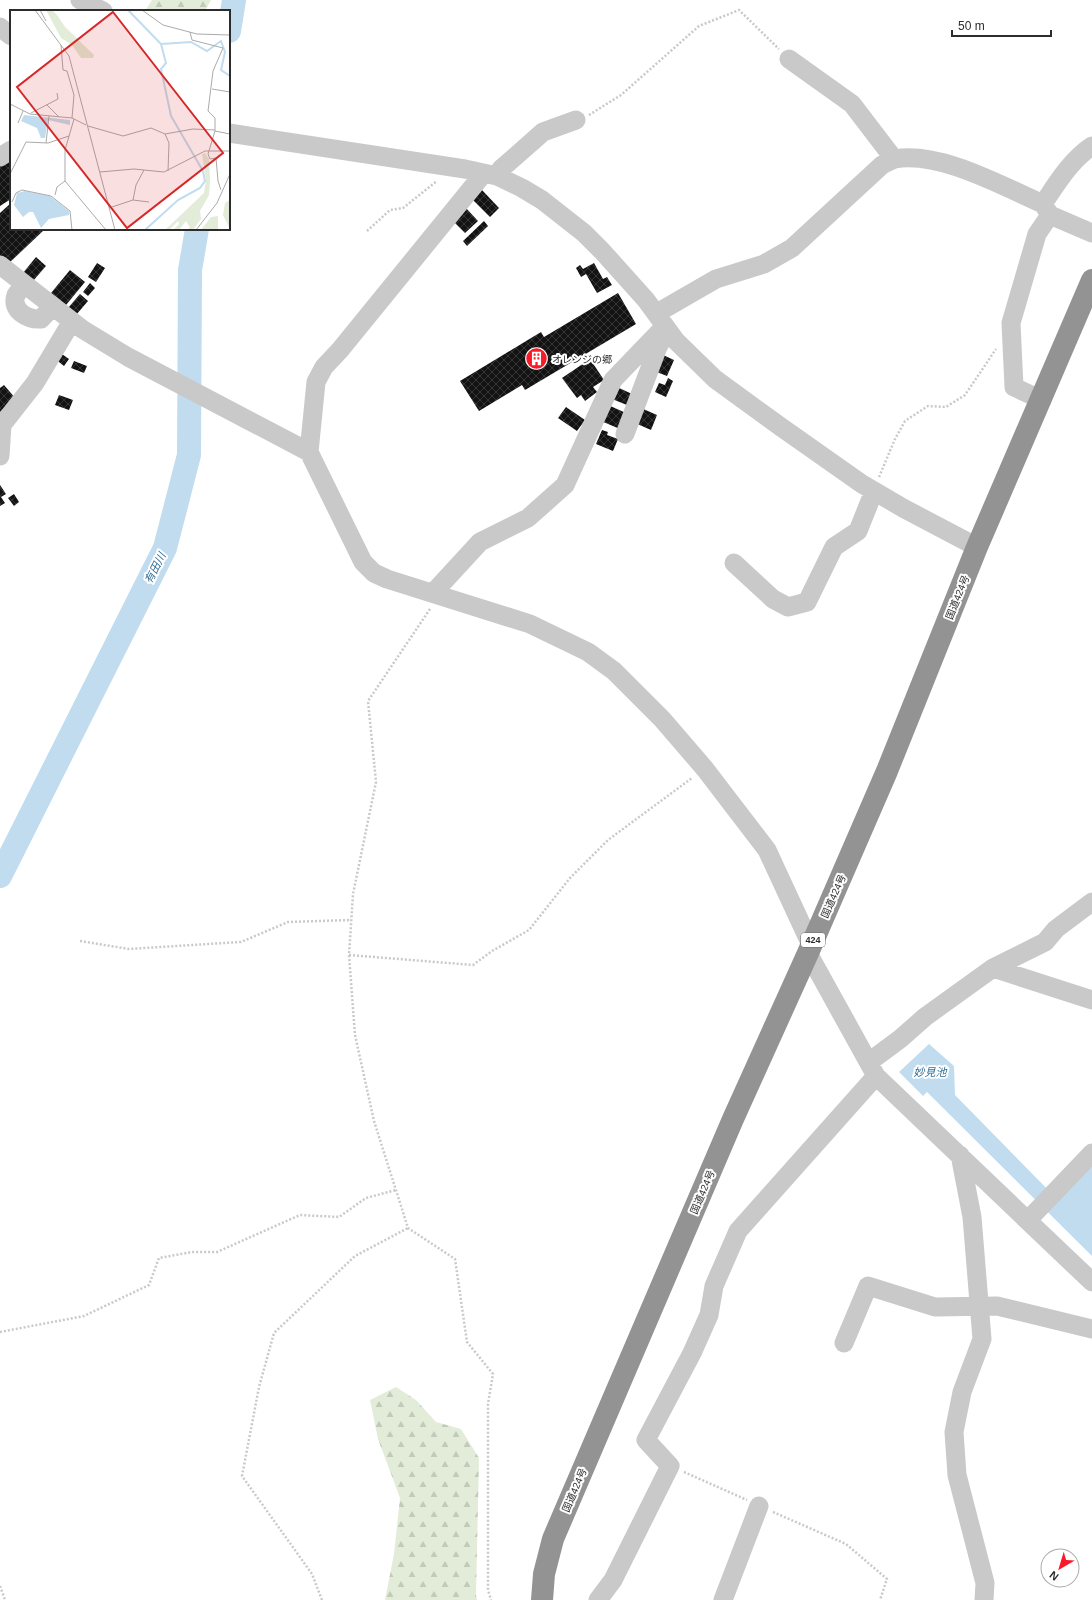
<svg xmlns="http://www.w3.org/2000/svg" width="1092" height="1600" viewBox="0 0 1092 1600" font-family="Helvetica,'Noto Sans JP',sans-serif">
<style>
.forest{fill:url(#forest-firs)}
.water{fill:#c1dcee}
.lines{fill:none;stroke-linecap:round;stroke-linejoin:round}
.river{stroke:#c1dcee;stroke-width:24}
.building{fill:url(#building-cross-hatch)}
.path{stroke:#c9c9c9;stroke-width:2.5;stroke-dasharray:2 2;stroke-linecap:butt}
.minor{stroke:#c9c9c9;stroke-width:19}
.highway{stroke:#939393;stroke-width:22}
.labels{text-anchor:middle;stroke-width:4;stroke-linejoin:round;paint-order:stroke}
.shield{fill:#fff;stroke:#6b6b6b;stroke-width:1}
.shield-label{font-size:9px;font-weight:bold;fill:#2c2c2c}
.poi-label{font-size:10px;fill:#2c2c2c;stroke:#fff;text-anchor:start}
.street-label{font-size:10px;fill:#2c2c2c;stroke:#fff}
.water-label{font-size:11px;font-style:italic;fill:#336e96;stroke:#fff}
.inset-river{fill:none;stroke:#c1dcee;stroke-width:2}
.inset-road{fill:none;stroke:#ababab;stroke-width:1}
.view{fill:#d62828;fill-opacity:0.15;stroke:#d62828;stroke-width:2}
.inset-edge{fill:none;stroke:#2c2c2c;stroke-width:2}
</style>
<defs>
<pattern id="forest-firs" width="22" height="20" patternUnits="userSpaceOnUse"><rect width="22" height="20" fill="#e2ecd8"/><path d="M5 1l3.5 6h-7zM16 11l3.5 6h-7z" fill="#c2cbba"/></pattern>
<pattern id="building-cross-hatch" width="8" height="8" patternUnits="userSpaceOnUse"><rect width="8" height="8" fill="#131313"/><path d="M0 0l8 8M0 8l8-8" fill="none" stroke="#363636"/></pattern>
</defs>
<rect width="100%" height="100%" fill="#fff"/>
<!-- forest -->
<path class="forest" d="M152,0H211L205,11H145Z
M396,1387L416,1400L436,1422L461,1429L479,1458L476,1595L477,1600H385L394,1554L400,1498L378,1439L370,1400Z"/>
<!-- water -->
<path class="water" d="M929,1044L954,1066L955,1095L1058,1200L1092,1165V1256L927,1092L923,1096L899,1072Z"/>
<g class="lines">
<!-- river -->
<path class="river" d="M229,31L234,0
M0,876L165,548L189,455L190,270L197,229"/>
</g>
<!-- building -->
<path class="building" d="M4,155L11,165V199L0,206V158Z
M482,190L499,208L490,217L472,199Z
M11,203V229H45L6,266L0,259V213Z
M465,207L478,221L465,233L452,220Z
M484,221L488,226L467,246L463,241Z
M36,257L46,266L33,281L23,273Z
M97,263L105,268L96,282L88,277Z
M594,263L603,279L607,277L612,285L597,293L586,274L581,277L576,268L580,265L583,269Z
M70,270L85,282L66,305L51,293Z
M90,283L95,288L88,296L83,292Z
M618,293L636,324L525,390L522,385L479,411L460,381L541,332L544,337Z
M80,294L88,301L76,315L68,308Z
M59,352L69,359L64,366L54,358Z
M661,354L674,360L667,376L654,371Z
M590,359L604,380L593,387L597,392L585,401L581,395L577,398L562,378Z
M74,361L87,366L84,373L71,368Z
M668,378L673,381L666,397L655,392L659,383L665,385Z
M4,385L16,399L0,412V388Z
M617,387L632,394L627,405L612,399Z
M59,395L73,400L69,410L55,405Z
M608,405L626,413L620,429L601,421Z
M566,407L585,420L577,431L558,418Z
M641,408L657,415L651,430L635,423Z
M602,430L608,432L607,435L618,439L613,451L596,444Z
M0,485L6,494L1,497L5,503L0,506Z
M14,494L19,502L14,506L8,498Z"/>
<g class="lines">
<!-- path -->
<path class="path" d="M589,115L621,95L699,26L739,10L779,49
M367,231L390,210L403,208L437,181
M879,477L895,439L905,421L928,406L946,407L965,395L996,349
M430,609L368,701L376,782L353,894L349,955L355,1035L374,1121L408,1228L455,1259L467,1342L493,1374L488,1404V1590L491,1600
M80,941L129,949L241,942L288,922L351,920
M349,955L473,965L492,951L529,930L570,878L608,840L692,778
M0,1332L84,1316L149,1285L159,1258L192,1252H217L300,1215L339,1217L366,1198L396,1190
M684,1472L747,1500
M773,1512L846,1544L887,1579L880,1600
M0,1586L5,1600
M322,1600L312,1574L242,1476L259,1387L274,1333L355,1256L408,1228"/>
<!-- minor -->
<path class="minor" d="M80,0L103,11
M0,27L11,36
M789,59L852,104L894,159
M229,133L465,169L497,176L522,188L542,200L584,233L602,251L646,300L676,341L715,379L781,427L862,484L903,508L977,547
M0,157L11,150
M484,173L340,350L324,367L316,382L309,452L363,562L374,573L387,579L530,624L588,652L614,671L662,719L705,769L767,850L811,945
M497,176L501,169L543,132L576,120
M1043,204C1057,183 1071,160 1092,146
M0,265L82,329L128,357L309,452
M24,285C21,288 18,292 16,295C10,311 29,320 41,319L52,307
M657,313L716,279L764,264L792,248L882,165C886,163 891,160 895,159C940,151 1002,186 1043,204L1050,215L1092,233
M1042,400L1014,387L1011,323L1037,234L1050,215
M625,434L658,347L665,334
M0,456L2,425L35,383L72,321
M734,563L773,599L788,607L807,602L834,547L858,531L874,491
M433,593L480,542L528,518L565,485L613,380L665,326
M808,953L876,1076L1092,1282
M993,968L1092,1000
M869,1062L900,1039L925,1017L993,968L1045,942L1056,929L1092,902
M960,1155L972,1217L982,1339L962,1392L954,1432L957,1475L985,1583L984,1600
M1028,1220L1092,1153
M844,1343L868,1286L935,1307L997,1306L1092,1329
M598,1600L613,1580L670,1466L646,1440L692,1353L709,1315L714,1286L738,1231L876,1076
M723,1600L759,1506"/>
<!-- highway -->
<path class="highway" d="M542,1600L544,1574L553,1539L733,1119L808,953L887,771L977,547L1092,280"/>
</g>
<!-- icons -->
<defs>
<symbol id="building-disc" viewBox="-11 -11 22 22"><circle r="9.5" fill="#f71b28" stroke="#fff"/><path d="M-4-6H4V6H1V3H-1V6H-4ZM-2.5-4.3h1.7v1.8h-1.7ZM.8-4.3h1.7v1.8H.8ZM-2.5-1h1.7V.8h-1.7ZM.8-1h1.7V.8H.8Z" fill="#fff"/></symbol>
</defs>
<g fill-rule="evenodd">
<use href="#building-disc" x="524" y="346" width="25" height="25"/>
</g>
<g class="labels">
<!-- shield labels -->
<rect class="shield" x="801" y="933" width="24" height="14" rx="3"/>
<g class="shield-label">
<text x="813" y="943">424</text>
</g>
<!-- poi labels -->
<g class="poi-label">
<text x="552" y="363">オレンジの郷</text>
</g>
<!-- street labels -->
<g class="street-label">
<text transform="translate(957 597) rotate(-68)" y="4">国道424号</text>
<text transform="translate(833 896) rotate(-66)" y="4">国道424号</text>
<text transform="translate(702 1192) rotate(-67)" y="4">国道424号</text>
<text transform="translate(574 1490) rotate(-67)" y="4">国道424号</text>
</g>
<!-- water labels -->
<g class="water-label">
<text transform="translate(155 568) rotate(-63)" y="4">有田川</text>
<text x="930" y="1076">妙見池</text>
</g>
</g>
<!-- overview -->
<g transform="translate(10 10)">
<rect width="220" height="220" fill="#fff"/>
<path d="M36,0H42L47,5L55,17L84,45L83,48H71L62,35L51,28ZM195,143L199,149L200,171L199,185L190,201L191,209L183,220H175L180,218L176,211L169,220H163L169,214L168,211L159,220H155L194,183L196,170L192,144ZM220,190V219L213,205L215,193ZM208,206V220H191L201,207Z" fill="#e2ecd8"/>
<path d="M14,105L60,110V115L38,110L35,128H31L27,118L11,111ZM15,181L40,186L59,201V205L39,209L31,218L23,202H19L13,207L4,195L7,183Z" fill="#c1dcee"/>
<path class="inset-river" d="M118,0L151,34L156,53L151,59L161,106L193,161L195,171L190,178L168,190L135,220M151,34L181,32L197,41L211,31L215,42L211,60L220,66"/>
<path class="inset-road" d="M25,0L59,46L105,220M30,0L36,11M132,0L153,15L187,24L220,25M180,22L182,30L213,38L203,61L198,101L205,108V121L198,144L200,149L206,148L208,171L211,180M51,35L53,60L57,61L64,85L62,108M202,79L220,82M0,94L20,104L62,108L76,115M37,95L49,107M21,103L48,89L47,83M8,113L13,101M78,116L113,126L141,118L155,124L159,133L158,161M205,121L220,124M155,124L183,119L205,120M36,133L39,106M90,162L124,159L154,162L195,141H220M0,164L16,132L38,133L59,126M55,171L96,220M55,171V140L64,109M45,185L47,177L55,171M123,190L139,192M2,192L6,183L12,180L41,186L60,201L62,220M99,198L123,190L126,175L134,160M186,220L207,193L220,164"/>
<path class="view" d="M103,2L213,143L117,218L7,77Z"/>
<rect width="220" height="220" class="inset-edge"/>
</g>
<!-- north arrow -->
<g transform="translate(1060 1568) rotate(218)"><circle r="19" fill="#ffffff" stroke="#ababab"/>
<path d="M0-3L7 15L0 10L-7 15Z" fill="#f71b28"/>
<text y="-6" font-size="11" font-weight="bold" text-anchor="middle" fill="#2c2c2c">N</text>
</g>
<!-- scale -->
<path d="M952 30v6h99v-6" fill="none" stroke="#2c2c2c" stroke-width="2"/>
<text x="958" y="30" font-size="12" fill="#2c2c2c" stroke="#ffffff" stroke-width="3" paint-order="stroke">50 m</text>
</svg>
